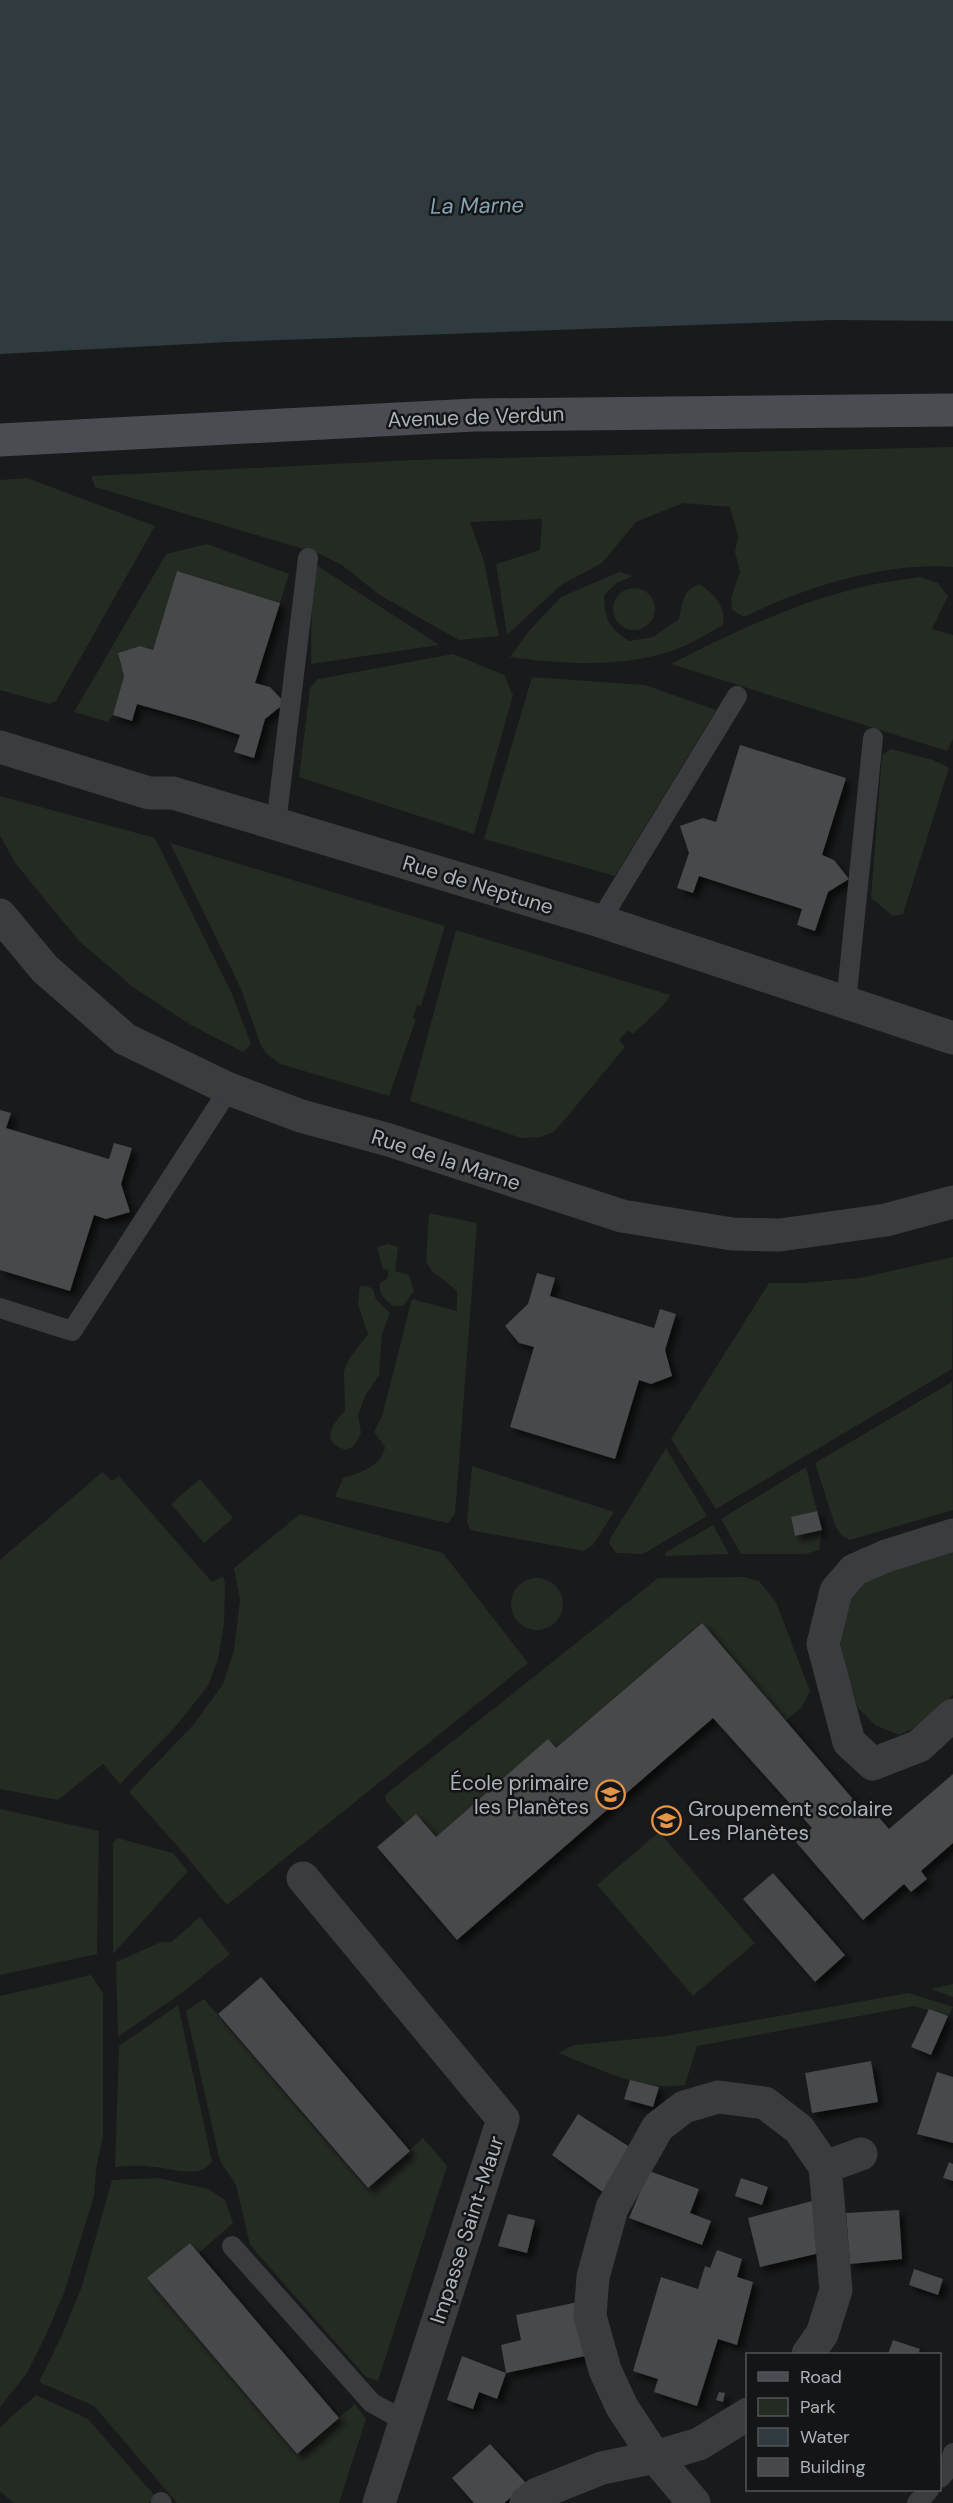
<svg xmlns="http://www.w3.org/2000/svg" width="953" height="2503" viewBox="0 0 953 2503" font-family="'DM Sans',sans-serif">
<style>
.green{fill:#242b23}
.water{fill:#303b3f}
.building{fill:#46484b;filter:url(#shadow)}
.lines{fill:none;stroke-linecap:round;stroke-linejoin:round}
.lane{stroke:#3b3c40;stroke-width:20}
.street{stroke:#3b3c40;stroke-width:33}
.secondary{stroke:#494c50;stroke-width:33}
.labels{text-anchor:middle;stroke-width:5;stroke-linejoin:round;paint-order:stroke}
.street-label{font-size:21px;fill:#adb3ba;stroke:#141516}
.poi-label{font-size:21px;fill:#adb3ba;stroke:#141516;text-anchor:end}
.water-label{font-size:22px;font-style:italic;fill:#86a5b2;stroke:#141516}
</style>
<defs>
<filter id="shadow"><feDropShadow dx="5.5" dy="5.5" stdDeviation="3" flood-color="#0009"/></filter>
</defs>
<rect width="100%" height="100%" fill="#191a1b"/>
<!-- green -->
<path class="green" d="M953,447V567C885,562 805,587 744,617L732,610L731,598L740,572L735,552L738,536L730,507L683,503L636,522L602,563L561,585L507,635L496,564L540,550L542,519L470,522L484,561L499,636L459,640L381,596L343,566L320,554L95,487L91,476L412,460Z
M27,478L155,526L56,701L50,704L0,690V480Z
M207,544L289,574L280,603L177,571L153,650L140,646L118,653L124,676L113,715L108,722L74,712L166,554Z
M312,562L439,645L311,664Z
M619,572L633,576L617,583L604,595C605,619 608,627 629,641L653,637L679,619C683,601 682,592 699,584C713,592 727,608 723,625C712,631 702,637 691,643C637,669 568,665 510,657L528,632L561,597Z
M920,577L938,583L948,596L932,629L953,635V739L947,751L671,664C733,632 797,602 866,586C883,582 902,580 920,577Z
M613 609a21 21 0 1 1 42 0a21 21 0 1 1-42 0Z
M453,654L504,675L513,695L474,834L299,777L310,688L318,679Z
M532,677L645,685L716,710L615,876L484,839Z
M891,749L933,760L949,768L903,914L893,916L871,898L882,755Z
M0,796L155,838L232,994L251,1044L243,1052L191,1025L133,987L79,941L16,864L0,836Z
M170,843L445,926L421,1006L417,1005L413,1018L416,1019L389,1096L280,1064L267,1054L261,1046L241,989Z
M456,930L670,995C663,1010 645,1021 633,1034L628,1030L619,1040L625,1047L561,1124L553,1132L541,1137L521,1138L410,1101Z
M429,1213L477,1223L455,1514L448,1523L335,1497L343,1478C359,1473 382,1466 385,1447L374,1432L382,1416L412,1299L457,1311V1291L432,1271L426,1262Z
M388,1244L398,1247L395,1271L409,1275L414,1291L403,1306H393C385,1300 378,1294 380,1283L388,1278V1270L383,1269L377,1247Z
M953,1257L952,1369L716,1509L671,1439L769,1283H803L860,1278Z
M360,1286H367L373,1289L376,1299L390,1313L382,1334L379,1375L365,1396L358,1415L361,1433L354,1446L346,1450C319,1441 332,1426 345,1410L344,1371L349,1359L368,1334L358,1305Z
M952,1382L953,1510L850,1540L842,1536L836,1528L815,1463Z
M666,1448L707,1516L643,1554L616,1553L609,1543L610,1539Z
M472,1466L614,1512L593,1545L584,1551L475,1531L470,1529L467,1521Z
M806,1467L817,1511L791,1518L795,1536L822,1530L819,1550L805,1554H741L721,1519Z
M102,1472L112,1481L119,1476L212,1582L223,1576L225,1583L224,1623L218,1659L208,1686L175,1727L120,1784L103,1764L58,1800L0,1789V1560Z
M200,1479L233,1518L204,1543L171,1504Z
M300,1514L443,1553L528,1663L227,1905L179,1848L129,1792L194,1724L223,1684L234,1650L240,1600L234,1568Z
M713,1525L729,1554L665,1556L666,1552Z
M953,1548V1695L918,1726L899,1735L875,1725L858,1708L842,1659L839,1628L844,1604L865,1580Z
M744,1577L759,1581L776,1602L810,1691L802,1707L786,1721L701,1623L556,1748L548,1740L436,1837L416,1814L405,1823L386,1801L385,1795L658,1578Z
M511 1604a26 26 0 1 1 52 0a26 26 0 1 1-52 0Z
M0,1809L99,1831L97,1954L0,1975Z
M659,1832L755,1943L693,1996L597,1885Z
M117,1838L173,1853L188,1871L113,1954V1843Z
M200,1917L230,1954L183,1992L118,2037L116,1962L161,1942H171Z
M91,1975L103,1993V2136L96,2170L94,2196L65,2290L47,2333L27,2373L0,2407V1996Z
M953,1984V1997L931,1989Z
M909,1993L953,2007L948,2016L914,2006L697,2046L685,2085C641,2092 598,2068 558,2053L574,2045L666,2036Z
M204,1999L367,2188L423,2138L447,2166L378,2381L366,2377L250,2245L236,2185L220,2161L186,2011Z
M178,2005L212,2161C201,2180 171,2168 154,2167C141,2165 128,2166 115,2167L119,2046Z
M158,2178L209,2189L225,2200L233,2223L199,2253L190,2243L148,2279L296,2454L355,2404L366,2419L339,2503H177L94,2406L39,2382L62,2335L82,2286L112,2180Z
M36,2395L88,2419L156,2497L148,2503H14L0,2491V2427Z"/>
<!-- water -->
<path class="water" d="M0,0H953V321L832,320L229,342L0,354Z"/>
<!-- building -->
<path class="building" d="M177,571L280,603L255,683L270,687L285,703L265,719L254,758L234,752L240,735L197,721L137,704L132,721L113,715L124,676L118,653L140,646L153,650Z
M740,745L846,778L822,855L834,860L849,879L828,892L815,931L797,925L802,909L699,876L693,893L677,888L689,853L680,826L703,818L716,822Z
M0,1110L11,1113L6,1128L109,1159L114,1143L132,1148L121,1184L130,1212L106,1219L94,1215L70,1291L0,1270Z
M537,1273L555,1278L550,1296L654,1328L660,1309L676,1314L665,1350L672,1376L651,1384L639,1380L615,1459L510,1427L534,1347L519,1343L505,1326L528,1304Z
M817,1511L822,1530L795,1536L791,1517Z
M702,1623L870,1819L876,1814L889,1829L953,1774V1843L921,1871L927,1879L911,1892L904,1884L863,1920L796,1842L812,1828L713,1718L457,1940L377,1847L416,1814L436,1837L548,1739L556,1748Z
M773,1873L845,1955L815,1982L743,1899Z
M261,1977L410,2151L368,2188L218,2014Z
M929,2009L948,2016L931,2055L911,2047Z
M871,2061L878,2102L812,2113L805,2073Z
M937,2072L953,2077V2143L917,2134Z
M630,2080L659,2087L653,2107L624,2099Z
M578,2114L633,2149L604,2193L552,2155Z
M949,2162L953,2164V2181L943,2178Z
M649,2171L699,2189L690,2213L711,2221L702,2245L629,2218Z
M741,2178L768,2187L762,2205L735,2196Z
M812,2201L824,2252L760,2267L748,2218Z
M899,2210L902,2259L850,2264L846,2213Z
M508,2214L535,2220L527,2253L498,2246Z
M190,2243L339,2418L297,2454L147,2278Z
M717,2250L742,2259L737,2277L753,2282L737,2345L718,2339L697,2406L654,2392L658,2379L633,2371L661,2277L698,2289L705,2266L710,2268Z
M914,2269L943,2279L938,2295L909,2285Z
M578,2302L590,2355L506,2373L501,2345L521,2340L516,2315Z
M893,2340L920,2349L918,2354H888Z
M462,2356L506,2373L497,2399L479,2392L473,2409L447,2400Z
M719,2392L725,2393L723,2402L716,2400Z
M490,2444L527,2484L504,2503H474L452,2478Z"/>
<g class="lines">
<!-- lane -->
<path class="lane" d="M276,824L308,558
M600,921L737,696
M846,1003L873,738
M0,1308L72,1331L229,1089
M232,2246L372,2403L405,2421
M940,2478L948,2469L953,2453
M161,2502L162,2503
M917,2503L929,2490"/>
<!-- street -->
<path class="street" d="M0,747L149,793H173L600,921L953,1038
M0,915L45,969L125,1039L229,1089L301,1116L389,1140L622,1216L732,1234L780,1235L886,1220L953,1202
M953,1535L886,1556L854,1570L836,1591L823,1644L849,1742L873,1764L919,1746L953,1715
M303,1878L503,2119L379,2503
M825,2167L861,2154
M526,2503L537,2494L602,2468L655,2457L699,2444L748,2414
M694,2503L655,2457L622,2407L605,2370L590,2316L593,2277L612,2208L658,2127L684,2107L718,2097L765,2103L799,2129L825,2167L836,2290L822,2334L808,2354"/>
<!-- secondary -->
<path class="secondary" d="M0,440L474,415L953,410"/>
</g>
<!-- icons -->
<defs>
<symbol id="school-ring" viewBox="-11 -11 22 22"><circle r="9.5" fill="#141516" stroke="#e69546" stroke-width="1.5"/><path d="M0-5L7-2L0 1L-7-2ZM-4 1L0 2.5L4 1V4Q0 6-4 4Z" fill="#e69546"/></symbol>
</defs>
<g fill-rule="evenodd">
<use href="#school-ring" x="594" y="1778" width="33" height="33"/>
<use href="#school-ring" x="650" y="1804" width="33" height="33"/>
</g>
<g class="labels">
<!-- street labels -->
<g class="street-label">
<text transform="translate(476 417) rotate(-2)" y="7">Avenue de Verdun</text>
<text transform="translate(478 885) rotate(17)" y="7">Rue de Neptune</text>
<text transform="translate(446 1160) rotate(18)" y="7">Rue de la Marne</text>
<text transform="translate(467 2230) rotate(-72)" y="7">Impasse Saint-Maur</text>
</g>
<!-- poi labels -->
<g class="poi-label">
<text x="589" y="1790">École primaire<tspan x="589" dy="24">les Planètes</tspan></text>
<text x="688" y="1816" text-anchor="start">Groupement scolaire<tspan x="688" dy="24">Les Planètes</tspan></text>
</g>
<!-- water labels -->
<g class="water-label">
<text transform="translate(477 205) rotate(-1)" y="8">La Marne</text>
</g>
</g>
<!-- legend -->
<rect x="746" y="2353" width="195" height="138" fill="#141516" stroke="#515458" stroke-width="1.5"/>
<rect x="758" y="2372" width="30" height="9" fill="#494c50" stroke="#515458" stroke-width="1.5"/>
<text x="800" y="2383" font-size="18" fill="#adb3ba">Road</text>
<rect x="758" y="2398" width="30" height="18" fill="#242b23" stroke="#515458" stroke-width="1.5"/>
<text x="800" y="2413" font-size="18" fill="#adb3ba">Park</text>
<rect x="758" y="2428" width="30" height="18" fill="#303b3f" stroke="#515458" stroke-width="1.5"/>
<text x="800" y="2443" font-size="18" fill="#adb3ba">Water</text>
<rect x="758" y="2458" width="30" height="18" fill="#46484b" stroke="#515458" stroke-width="1.5"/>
<text x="800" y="2473" font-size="18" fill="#adb3ba">Building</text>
</svg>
